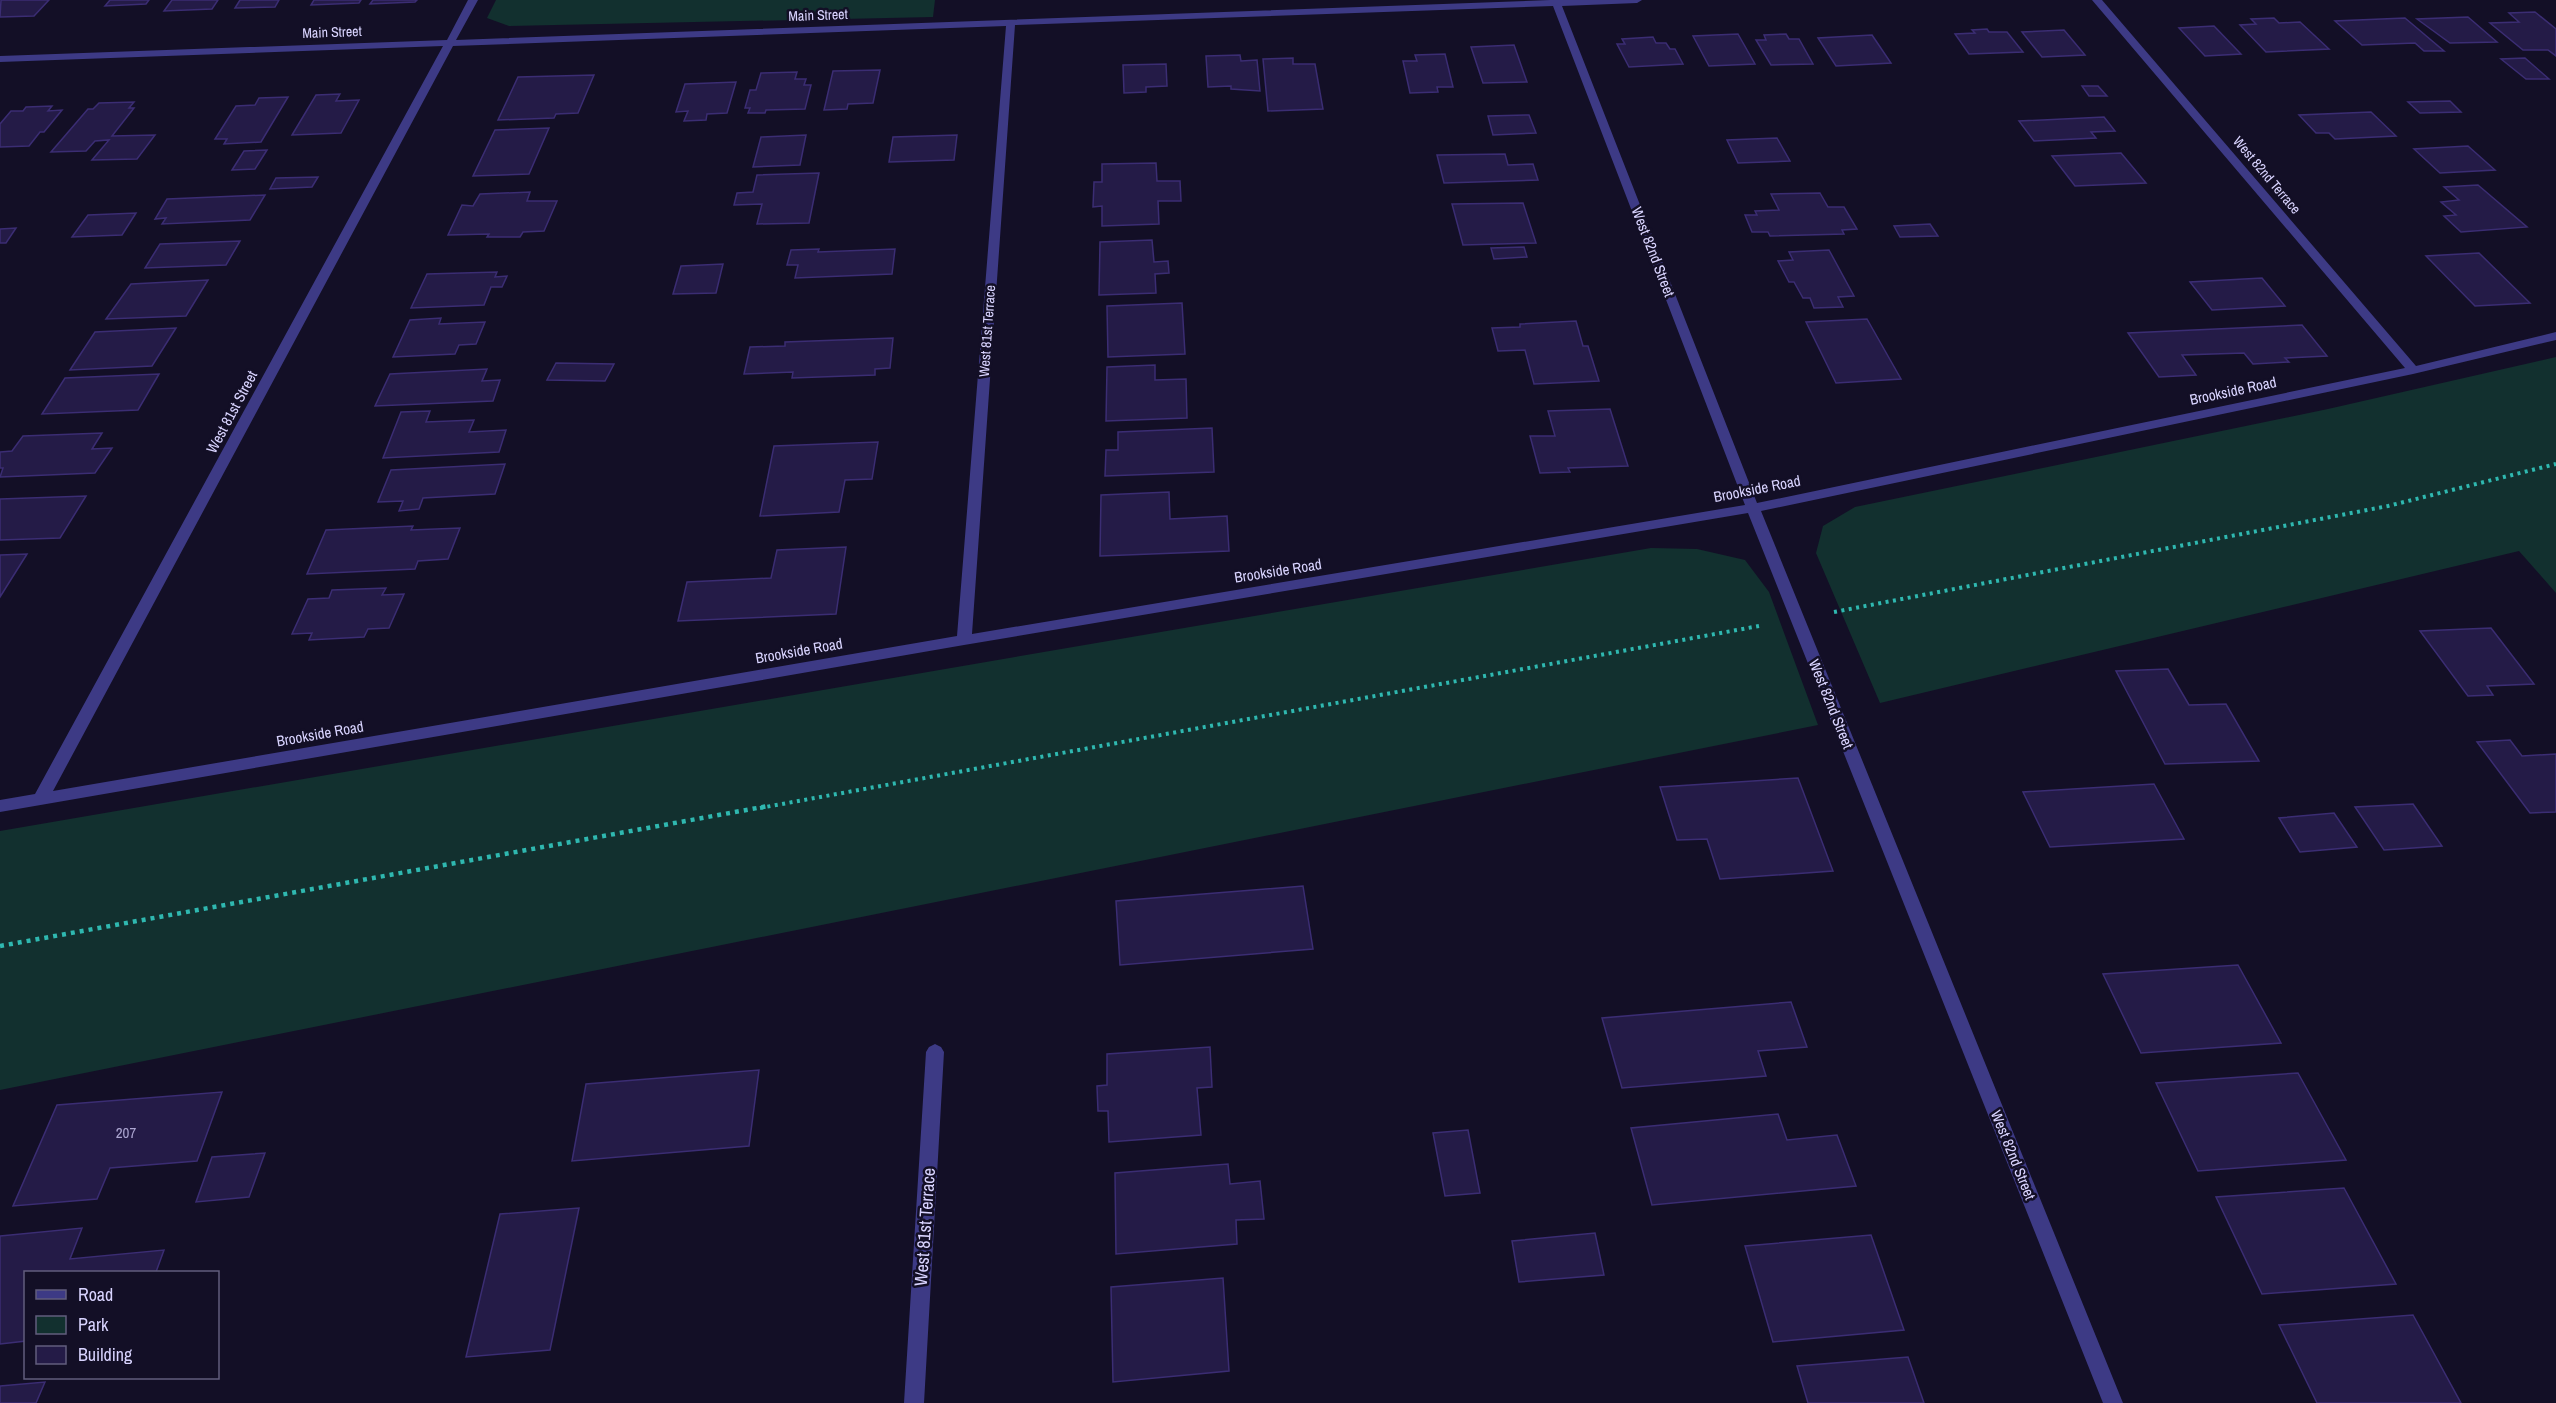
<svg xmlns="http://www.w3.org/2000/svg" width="2556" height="1403" viewBox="0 0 2556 1403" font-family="'Archivo Narrow',sans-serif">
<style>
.green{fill:#12302f}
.building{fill:#241b47;stroke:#3b2d73;stroke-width:1.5}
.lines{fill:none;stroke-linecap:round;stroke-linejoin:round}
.path-far1{stroke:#2fb8b0;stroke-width:4;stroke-dasharray:3 4.5;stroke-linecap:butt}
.path{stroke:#2fb8b0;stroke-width:4.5;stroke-dasharray:4 5;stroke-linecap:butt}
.street{fill:#3d3a85;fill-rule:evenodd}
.labels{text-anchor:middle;stroke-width:5;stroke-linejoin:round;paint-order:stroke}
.far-street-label{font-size:14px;fill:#d9d4ff;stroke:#130f26}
.street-label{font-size:15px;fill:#d9d4ff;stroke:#130f26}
.near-number-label{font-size:15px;fill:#aca6d1}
.near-street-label{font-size:18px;fill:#d9d4ff;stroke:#130f26}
</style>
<rect width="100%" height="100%" fill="#130f26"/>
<!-- green -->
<path class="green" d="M496,0H935L933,17L509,26L487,18Z
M2556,357V593L2519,551L1880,703L1816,553L1823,526L1855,507L2328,409Z
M1651,548L1697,549L1745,560L1769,592L1818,725L0,1090V831Z"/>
<!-- building -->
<path class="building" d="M1,0H49L34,16L0,17Z
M110,0H149L146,4L105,6Z
M172,0H218L212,9L164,11Z
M240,0H279L275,7L235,8Z
M314,0H361L359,3L311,5Z
M373,0H417L415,2L370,4Z
M2535,12L2556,29V56L2548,50H2523L2490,23L2519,22L2509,13Z
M2468,17L2497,42L2450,43L2417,19Z
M2274,18L2279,23L2300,22L2329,49L2266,52L2240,25L2256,24L2251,19Z
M2405,18L2444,51H2424L2415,43L2362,45L2335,21Z
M2214,26L2241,54L2205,56L2179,28Z
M1987,29L1989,32H2007L2023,52L1969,54L1955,34L1975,33L1972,30Z
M2064,30L2085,55L2042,57L2022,32Z
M1738,34L1755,64L1709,66L1693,36Z
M1786,34L1789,39H1799L1813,64L1771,65L1756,40H1766L1764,35Z
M1872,35L1891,63L1836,66L1818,38Z
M1653,37L1656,43H1666L1670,49H1675L1683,64L1629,67L1617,44H1625L1622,39Z
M1514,45L1527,82L1483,83L1471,47Z
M1445,54L1453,87H1437L1438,92L1410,93L1403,61H1417L1415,55Z
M1240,55L1241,61L1257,60L1260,91L1231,89V86L1208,87L1206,56Z
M1293,58V64H1315L1323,109L1268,111L1263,59Z
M2525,58L2549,79H2526L2501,59Z
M1166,64L1167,86L1146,87V92L1124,93L1123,65Z
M880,70L873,103L848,104L847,109L824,110L833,71Z
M797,72L795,79H806L804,85H811L805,109L766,110L765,113H748L750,108H745L750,90H756L761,73Z
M594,75L578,113L556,114L554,118L498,120L518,77Z
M736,82L727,113L707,114L706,120L684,121L688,111L676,112L685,84Z
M2082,86H2098L2107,96H2089Z
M340,94L336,101L359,100L341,133L292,135L316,95Z
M288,97L261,142L224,144L227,139H215L236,106L255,105L259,98Z
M2450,101L2461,112L2420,113L2408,102Z
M134,102L129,108H134L112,136L155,135L137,159L92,160L109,140L95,141L86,151L51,152L88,109H93L99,103Z
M52,106L48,111L62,110L44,132H40L29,146L0,147V124L11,111H23L26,107Z
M2371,112L2396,136L2335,139L2329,133H2316L2299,115Z
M1529,115L1536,133L1493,135L1488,116Z
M2104,117L2115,131L2091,132L2096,138L2034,141L2019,121Z
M549,128L529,174L473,176L495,130Z
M806,135L800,165L753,167L761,137Z
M957,135L954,160L889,162L893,137Z
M1777,138L1790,161L1738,163L1727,140Z
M2468,146L2495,170L2440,173L2414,149Z
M267,150L255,169L232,170L244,151Z
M2121,153L2146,183L2075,186L2052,156Z
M1505,154L1508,165L1533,164L1538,180L1444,183L1437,155Z
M1156,163L1157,181H1180L1181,201H1158L1159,224L1102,226V206L1093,207L1094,182H1102V164Z
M819,173L809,223L757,224L762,204L734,205L737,193L753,192L757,175Z
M318,177L312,187L270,189L276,178Z
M2478,185L2527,227L2461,232L2444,216L2456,215L2441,202L2459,200L2444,187Z
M530,192L527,201H557L544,231L523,232L520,237H487L489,234L448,235L462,205L473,206L480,194Z
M1820,193L1828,207H1844L1857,229L1842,230L1844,234L1770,236L1768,232H1752L1745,215H1757L1755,211L1779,210L1771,194Z
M265,195L250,220L162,224L166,218L155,219L167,199Z
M1523,203L1536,243L1463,245L1452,204Z
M136,213L122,235L72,237L88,215Z
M1930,224L1938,236L1900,237L1894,226Z
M16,228L6,243H0V229Z
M1152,240L1154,262L1168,261L1169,273L1155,274L1156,293L1099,295L1100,242Z
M240,241L226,265L145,268L160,244Z
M1524,247L1527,257L1494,259L1491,248Z
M819,249L818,252L895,249L892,274L795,278L798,265H787L791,250Z
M1829,250L1854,296L1838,297L1843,307L1814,308L1810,298H1803L1794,282H1789L1778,261L1793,260L1789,252Z
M2479,253L2530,303L2475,306L2426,256Z
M723,264L716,293L673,294L681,266Z
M497,272L495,277L507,276L502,287H491L484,305L411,308L427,274Z
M2262,278L2285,306L2212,310L2190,282Z
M208,280L186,316L106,319L131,284Z
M1182,303L1185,354L1108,357L1107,306Z
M441,318L439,324L485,322L476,344L459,345L455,354L393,357L410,320Z
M1867,319L1901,379L1836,383L1806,322Z
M1576,321L1583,346H1588L1599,381L1534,384L1525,350L1498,351L1492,328L1520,327V324Z
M2302,325L2327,356L2285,358L2289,362L2253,364L2244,353L2182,355L2196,375L2159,377L2128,333Z
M176,328L152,366L70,370L95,332Z
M893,338L890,368L875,369V375L792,378L793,372L744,374L750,347L785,346V342Z
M556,363L614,364L605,381L547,380Z
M1155,365V380L1186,379L1187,418L1106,421L1107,367Z
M487,369L482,381L500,380L493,401L375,406L390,374Z
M159,374L138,410L42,414L65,378Z
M1610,409L1628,466L1568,468L1570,472L1540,473L1530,436H1555L1548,411Z
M430,411L426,422L474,420L469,432L506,430L499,452L383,458L401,412Z
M1212,428L1214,472L1105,476L1106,450H1118V432Z
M102,433L92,449L112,448L95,473L0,477L3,468H0V452L12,451L23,436Z
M878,442L872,479L845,480L839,512L760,516L774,446Z
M505,464L495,494L423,498L419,509L399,511L403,501L378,502L391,470Z
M1169,492L1170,519L1227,516L1229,551L1100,556L1101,495Z
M86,496L60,538L0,540V499Z
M413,526L411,530L460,528L448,559L418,561L415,569L307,574L326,530Z
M846,547L836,614L678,621L687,582L771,578L777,550Z
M27,554L0,597V555Z
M386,588L382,595L404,594L389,628L368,629L364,637L309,640L312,633L292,634L308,599L329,598L332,590Z
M2491,628L2534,684L2487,686L2493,695L2468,696L2420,631Z
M2168,669L2189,705L2226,704L2259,761L2165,764L2116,671Z
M2510,740L2522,756L2556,754V812L2530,813L2477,742Z
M1798,778L1833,871L1720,879L1707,839L1677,840L1660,787Z
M2154,784L2184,839L2050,847L2023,792Z
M2413,804L2442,846L2384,850L2355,807Z
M2334,813L2357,847L2300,852L2279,818Z
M1303,886L1313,949L1120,965L1116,901Z
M2238,965L2281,1043L2141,1053L2103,974Z
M1791,1002L1807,1047L1758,1051L1766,1076L1622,1088L1602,1018Z
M1210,1047L1212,1087L1197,1088L1201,1135L1109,1142L1108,1111H1098L1097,1086L1107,1085V1054Z
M759,1070L749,1146L572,1161L586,1084Z
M2298,1073L2346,1160L2198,1171L2156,1083Z
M222,1092L197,1161L110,1168L97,1199L13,1206L57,1105Z
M1778,1114L1787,1140L1837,1135L1856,1186L1652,1205L1631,1128Z
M1468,1130L1480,1193L1445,1196L1433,1133Z
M265,1153L249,1197L196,1202L212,1157Z
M1228,1164L1230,1184L1260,1181L1264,1219L1236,1220L1237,1244L1116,1254L1115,1173Z
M2344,1188L2396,1284L2262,1294L2216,1197Z
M579,1208L550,1350L466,1357L500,1214Z
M82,1228L70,1259L164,1250L156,1272H26V1341L0,1344V1236Z
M1595,1233L1604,1275L1519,1282L1512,1241Z
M1871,1235L1904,1330L1773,1342L1745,1246Z
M1223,1278L1229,1371L1113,1382L1111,1287Z
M2413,1315L2461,1403H2317L2279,1325Z
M1908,1357L1924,1403H1808L1797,1366Z
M45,1382L36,1403H0V1386Z"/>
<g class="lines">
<!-- path-far1 -->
<path class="path-far1" d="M1834,612L2388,506L2556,464
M760,808L1759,626"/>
<!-- path -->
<path class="path" d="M0,946L768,806"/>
<!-- street -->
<path class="street" d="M468,0H478L456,40L1550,0H1642L1637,3L1562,6L1757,503L2405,368L2092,0H2102L2416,366L2556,332V340L2413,374L1761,511L2123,1403H2103L1748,513L964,645L0,812V800L35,794L443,46L0,62V56L447,40ZM1553,6L1745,505L972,634L1015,25ZM1006,26L957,636L53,791L453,46Z
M935,1044L941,1047L944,1052L924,1403H904L926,1052L929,1047Z"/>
</g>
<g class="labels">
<!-- far-street labels -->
<g class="far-street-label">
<text transform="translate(818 15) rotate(-2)" y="5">Main Street</text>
<text transform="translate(332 32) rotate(-2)" y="5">Main Street</text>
<text transform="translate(2267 175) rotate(50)" y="5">West 82nd Terrace</text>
<text transform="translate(987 331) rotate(-86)" y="5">West 81st Terrace</text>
</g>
<!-- street labels -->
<g class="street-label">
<text transform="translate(1653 252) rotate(69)" y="5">West 82nd Street</text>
<text transform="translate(2233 391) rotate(-12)" y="5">Brookside Road</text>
<text transform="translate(232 412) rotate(-62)" y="5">West 81st Street</text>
<text transform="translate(1757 489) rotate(-11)" y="5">Brookside Road</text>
<text transform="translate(1278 571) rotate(-9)" y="5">Brookside Road</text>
<text transform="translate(799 651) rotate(-10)" y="5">Brookside Road</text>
<text transform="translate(1831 704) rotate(68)" y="5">West 82nd Street</text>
<text transform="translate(320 734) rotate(-10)" y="5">Brookside Road</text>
<text transform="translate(2013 1155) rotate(68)" y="5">West 82nd Street</text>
</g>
<!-- near-number labels -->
<g class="near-number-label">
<text x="126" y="1138">207</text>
</g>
<!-- near-street labels -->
<g class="near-street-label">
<text transform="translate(925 1227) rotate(-86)" y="6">West 81st Terrace</text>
</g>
</g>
<!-- legend -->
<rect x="24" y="1271" width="195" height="108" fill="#130f26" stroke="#625e7d" stroke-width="1.5"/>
<rect x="36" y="1290" width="30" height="9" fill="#3d3a85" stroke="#625e7d" stroke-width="1.5"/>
<text x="78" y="1301" font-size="18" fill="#d9d4ff">Road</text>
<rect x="36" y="1316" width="30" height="18" fill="#12302f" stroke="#625e7d" stroke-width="1.5"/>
<text x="78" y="1331" font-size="18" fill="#d9d4ff">Park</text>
<rect x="36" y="1346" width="30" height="18" fill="#241b47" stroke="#625e7d" stroke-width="1.5"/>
<text x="78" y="1361" font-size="18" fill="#d9d4ff">Building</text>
</svg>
